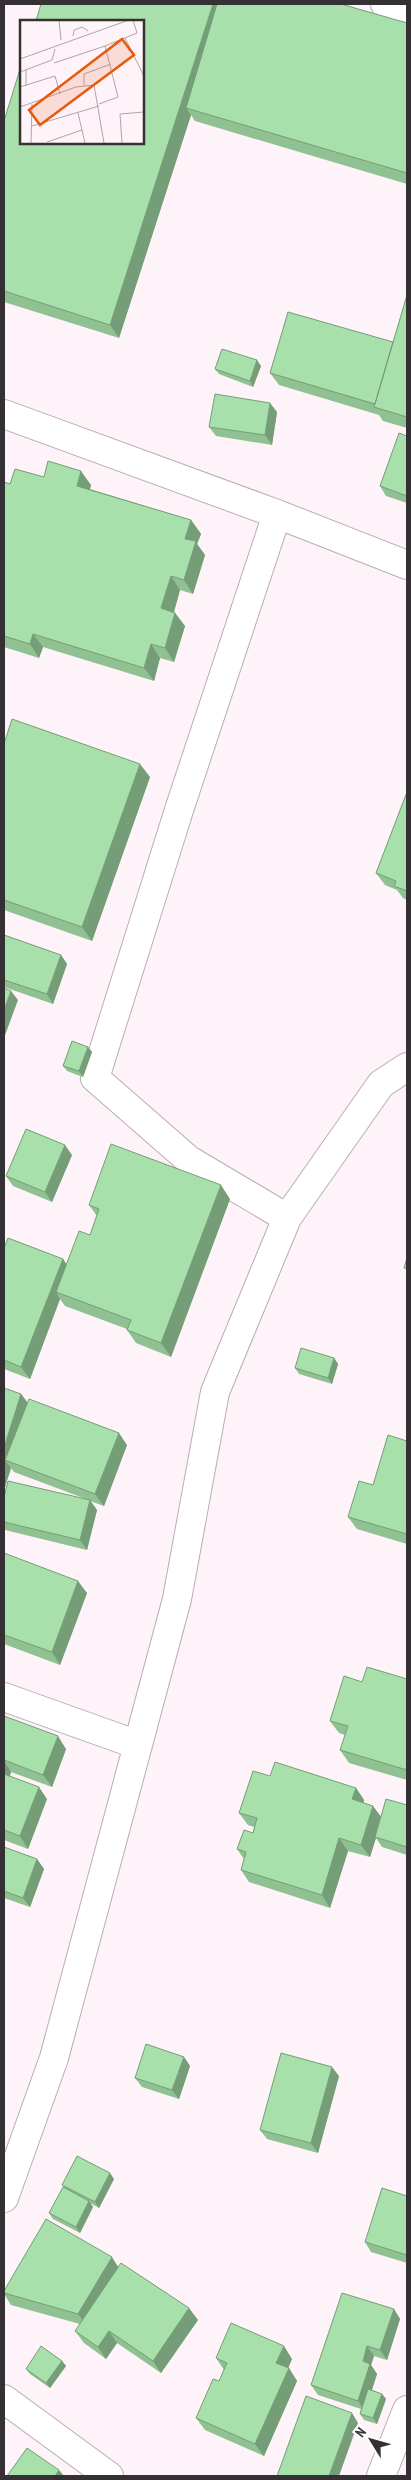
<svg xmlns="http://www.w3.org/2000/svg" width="411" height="2480" viewBox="0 0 411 2480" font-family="'PT Sans Narrow',sans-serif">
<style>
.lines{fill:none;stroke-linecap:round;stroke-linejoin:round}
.minor-casing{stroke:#baadb4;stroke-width:30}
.minor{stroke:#fff;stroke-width:28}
.wall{fill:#90c192}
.shaded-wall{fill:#759d77}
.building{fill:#a7e0aa;stroke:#759d77}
.inset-road{fill:none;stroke:#aea5aa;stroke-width:1}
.view{fill:#e8590c;fill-opacity:0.15;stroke:#e8590c;stroke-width:2.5}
.inset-edge{fill:none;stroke:#353033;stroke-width:2.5}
</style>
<rect width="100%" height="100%" fill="#fef3f9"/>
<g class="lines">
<defs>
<path id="minor" d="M385,4L407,8
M4,414L277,514L407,565
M277,514L179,810L95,1078L189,1160L287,1218
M4,1697L138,1745
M4,2198L54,2058L177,1599L215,1392L287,1218L381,1084L407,1067
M4,2399L109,2476
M381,2476L407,2410"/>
</defs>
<!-- minor casing -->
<use href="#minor" class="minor-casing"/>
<!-- minor -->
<use href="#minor" class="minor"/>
</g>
<!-- wall -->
<path class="wall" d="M407,23V184L195,121L191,115L119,338L4,302V121Z
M407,295V428L383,421L379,415L279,385L270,373L393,342Z
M261,366L253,387L219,374L215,369Z
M277,412L272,445L216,436L209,427Z
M407,436V503L386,496L380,486Z
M44,477L91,485L90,489L191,520L201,534L197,544L205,555L193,594L180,590L174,612L175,613L185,626L174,662L160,658L154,681L43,647L39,658L4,647V482L10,484Z
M4,744L150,777L92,941L4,910Z
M407,792V900L403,898L397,890L385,885L376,873Z
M4,935L61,955L67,964L53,1004L4,987Z
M88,1047L92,1052L83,1077L67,1071L63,1066Z
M72,1155L52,1202L13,1186L6,1176Z
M230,1199L171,1357L136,1343L127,1330V1329L65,1306L60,1299L30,1379L4,1369V1248L63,1259L66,1264L90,1235L97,1216L89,1205Z
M334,1358L338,1364L332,1384L299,1374L295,1368Z
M4,1388L21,1394L27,1402L127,1445L104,1506L90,1501L97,1510L87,1550L5,1530L4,1529V1497L86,1499L14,1472L11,1468L4,1490Z
M407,1441V1544L357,1529L348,1517Z
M4,1553L87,1593L60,1665L4,1644Z
M407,1679V1780L349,1763L340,1750L345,1735L339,1733L330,1721L362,1682Z
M4,1716L66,1749L52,1787L11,1772L10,1776L47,1799L28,1849L4,1840Z
M270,1776L356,1788L364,1800L363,1803L381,1817L407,1805V1855L382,1847L376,1838L370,1857L348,1851L330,1908L249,1882L241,1870L244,1859L237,1849L253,1833L254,1827L248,1825L239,1813Z
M4,1847L37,1859L44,1869L30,1907L4,1898Z
M184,2057L190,2066L179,2099L142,2087L135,2078Z
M339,2076L318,2153L267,2139L260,2130Z
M114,2179L99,2208L90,2203L93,2207L80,2233L53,2219L49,2213L65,2188L62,2185Z
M407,2196V2263L371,2252L365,2242Z
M118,2267L198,2320L161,2373L117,2343L106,2359L84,2343L75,2331L80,2324L11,2305L4,2294V2291Z
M394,2309L400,2319L387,2360L374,2356L371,2365L377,2374L372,2390L382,2394L386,2399L377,2424L364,2420L360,2414L361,2409L318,2395L311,2385Z
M216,2358L292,2359L288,2368L297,2381L264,2456L205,2430L196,2418L219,2381L224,2370Z
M62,2361L66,2366L50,2388L30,2374L26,2369Z"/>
<!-- shaded-wall -->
<path class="shaded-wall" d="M213,4H227L186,108L191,115L119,338L110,325Z
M257,360L261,366L253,387L250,381Z
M270,403L277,412L272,445L265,435Z
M81,471L91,485L87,499L77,486Z
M191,520L201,534L197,544L205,555L193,594L184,580L185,539Z
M171,576L180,590L171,622L161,608Z
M175,613L185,626L174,662L165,648Z
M33,634L43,647L39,658L30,644Z
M151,644L160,658L154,681L144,668Z
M140,764L150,777L92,941L82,927Z
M61,955L67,964L53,1004L47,994Z
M11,991L18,1000L4,1038V1010Z
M88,1047L92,1052L83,1077L79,1071Z
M65,1145L72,1155L52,1202L45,1192Z
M221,1185L230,1199L171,1357L161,1343Z
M63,1259L71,1271L56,1292L60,1299L30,1379L21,1367Z
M334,1358L338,1364L332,1384L328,1378Z
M21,1394L31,1407L5,1460L11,1468L4,1490V1448Z
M119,1433L127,1445L104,1506L95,1494Z
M90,1500L97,1510L87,1550L80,1540Z
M78,1581L87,1593L60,1665L52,1652Z
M58,1736L66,1749L52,1787L43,1775Z
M4,1761L11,1772L7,1784L4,1780Z
M39,1787L47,1799L28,1849L20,1836Z
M356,1788L364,1800L361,1812L352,1799Z
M373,1806L382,1818L370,1857L361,1845Z
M339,1838L348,1851L330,1908L322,1895Z
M37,1859L44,1869L30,1907L23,1898Z
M184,2057L190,2066L179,2099L172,2090Z
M332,2067L339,2076L318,2153L311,2143Z
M110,2173L114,2179L99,2208L95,2202Z
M89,2201L93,2207L80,2233L76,2227Z
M112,2257L120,2270L87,2326L78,2314Z
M189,2308L198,2320L161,2373L153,2361Z
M394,2309L400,2319L387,2360L380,2350Z
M109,2331L117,2343L106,2359L98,2347Z
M284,2346L292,2359L285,2375L276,2363Z
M367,2346L374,2356L371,2365L377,2374L365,2411L358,2401L363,2361Z
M62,2361L66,2366L50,2388L46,2383Z
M289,2368L297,2381L264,2456L255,2444Z
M382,2394L386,2399L377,2424L373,2418Z
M352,2413L358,2423L339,2476H329Z
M59,2470L64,2476H55Z"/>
<!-- building -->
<path class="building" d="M41,4H213L110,325L4,291V121L21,66V142H142V21H36Z
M217,4H341L407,23V173L186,108Z
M407,295V417L374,407Z
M288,312L393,342L375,404L270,373Z
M222,349L257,360L250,381L215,369Z
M215,394L270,403L265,435L209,427Z
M399,433L407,436V496L380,486Z
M48,461L81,471L77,486L191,520L185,539L196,541L184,580L171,576L161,608L175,613L165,648L151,644L144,668L33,634L30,644L4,636V482L10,484L15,469L44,477Z
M12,719L140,764L82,927L4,900V744Z
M407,792V891L394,886L396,881L376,873Z
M4,935L61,955L47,994L4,980Z
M4,988L11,991L4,1010Z
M72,1041L88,1047L79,1071L63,1066Z
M26,1129L65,1145L45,1192L6,1176Z
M111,1144L221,1185L161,1343L127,1330L131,1320L56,1292L79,1231L90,1235L99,1209L89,1205Z
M8,1238L63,1259L21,1367L4,1360V1248Z
M407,1258V1269L404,1268Z
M301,1348L334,1358L328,1378L295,1368Z
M4,1388L21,1394L4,1448Z
M29,1399L119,1433L95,1494L5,1460Z
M388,1435L407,1441V1534L348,1517L359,1481L373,1485Z
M8,1481L90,1500L80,1540L4,1522V1497Z
M4,1553L78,1581L52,1652L4,1635Z
M367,1667L407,1679V1770L340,1750L348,1726L330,1721L344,1676L362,1682Z
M4,1716L58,1736L43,1775L4,1760Z
M275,1762L356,1788L352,1799L373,1806L361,1845L339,1838L322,1895L241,1870L246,1852L237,1849L244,1830L253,1833L257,1818L239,1813L253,1771L270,1776Z
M4,1774L39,1787L20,1836L4,1830Z
M386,1799L407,1805V1847L375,1837Z
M4,1847L37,1859L23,1898L4,1891Z
M146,2044L184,2057L172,2090L135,2078Z
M281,2053L332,2067L311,2143L260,2130Z
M77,2156L110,2173L95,2202L62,2185Z
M63,2187L89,2201L76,2227L49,2213Z
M382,2188L407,2196V2255L365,2242Z
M46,2219L112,2257L78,2314L4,2293V2291Z
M121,2263L189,2308L153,2361L109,2331L98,2347L75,2331Z
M342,2293L394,2309L380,2350L367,2346L363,2361L370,2364L358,2401L311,2385Z
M231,2323L284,2346L276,2363L289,2368L255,2444L196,2418L213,2379L219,2381L227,2363L216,2358Z
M41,2346L62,2361L46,2383L26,2369Z
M368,2389L382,2394L373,2418L360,2414Z
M306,2396L352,2413L329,2476H277Z
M27,2448L59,2470L55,2476H7Z"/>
<!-- overview -->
<g transform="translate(20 20)">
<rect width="124" height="124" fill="#fef3f9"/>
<path class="inset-road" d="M39,0L41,20M53,16L54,10L62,7L68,11M105,18L124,56M0,39L109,0M34,43L85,26M6,50V66M0,52L32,40L35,29M64,65V54L91,44M0,67L35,56L40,74M79,84L98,77L85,26L117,13L113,0M0,87L56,67L74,65L84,123M58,93L65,123M12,106L79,86M27,122L62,110M11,123L12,84M102,123L100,94L124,92"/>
<path class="view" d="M102,19L114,35L20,105L9,90Z"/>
<rect width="124" height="124" class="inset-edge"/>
</g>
<!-- border -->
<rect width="411" height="2480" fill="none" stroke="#353033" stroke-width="10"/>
<!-- north arrow -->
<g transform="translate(371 2440) rotate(307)" stroke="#ffffff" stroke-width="4" paint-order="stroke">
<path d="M0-4L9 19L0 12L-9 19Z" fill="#353033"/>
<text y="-8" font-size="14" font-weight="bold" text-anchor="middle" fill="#353033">N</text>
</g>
</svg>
